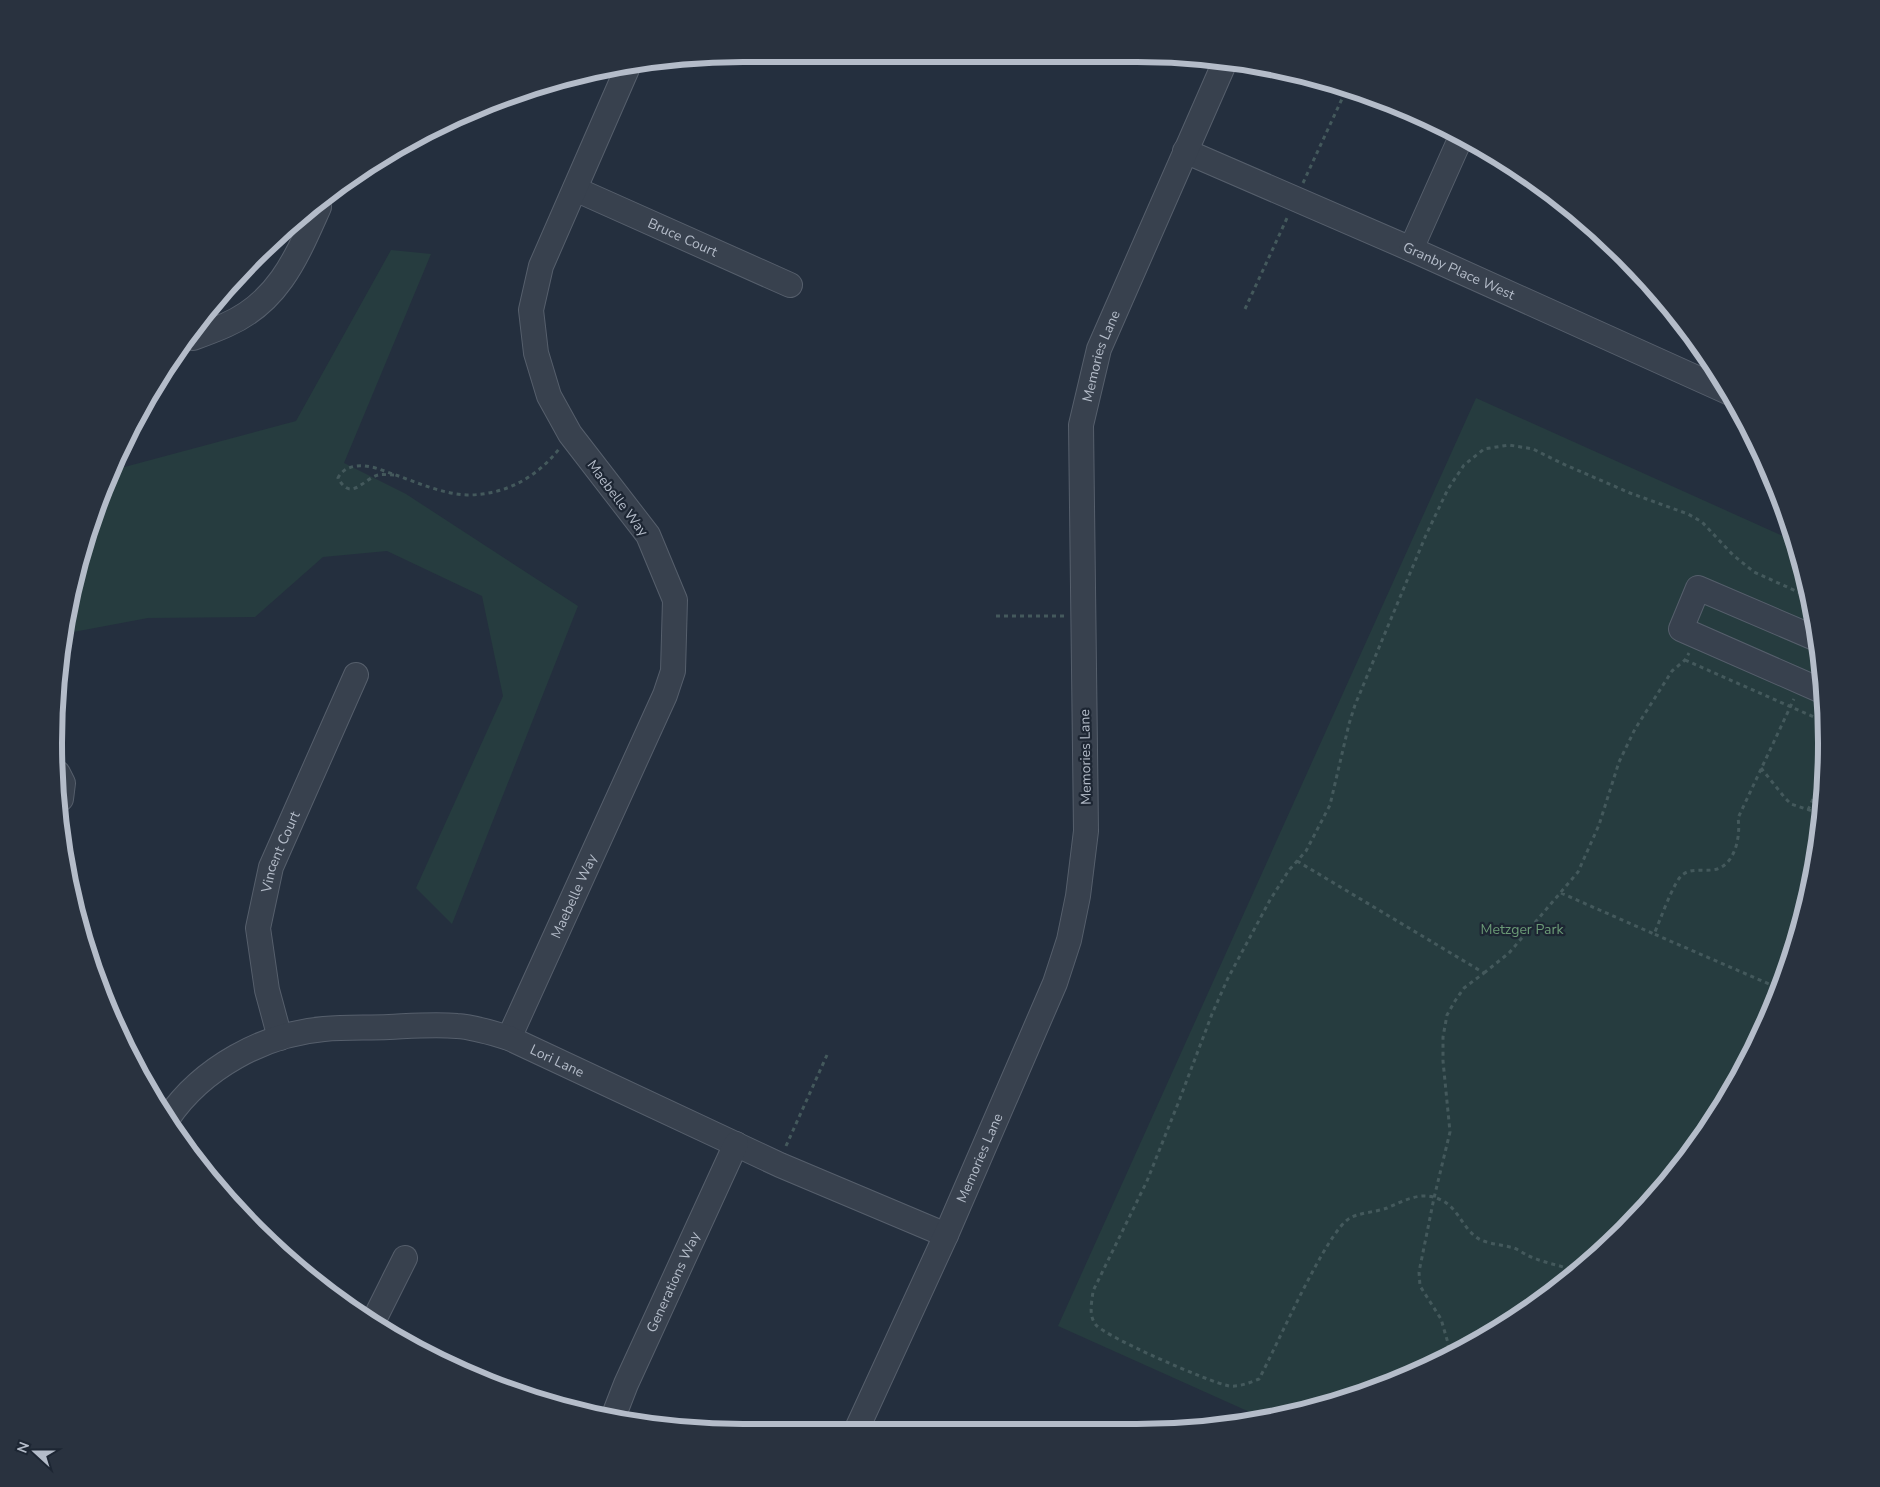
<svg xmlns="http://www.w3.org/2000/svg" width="1880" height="1487" viewBox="0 0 1880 1487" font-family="'Nunito Sans',sans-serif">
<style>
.green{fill:#263c3f}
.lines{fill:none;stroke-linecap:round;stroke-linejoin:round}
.minor-casing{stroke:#565f6c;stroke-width:26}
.path{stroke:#44595c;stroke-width:3;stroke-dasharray:4 4;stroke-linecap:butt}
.minor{stroke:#38414e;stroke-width:24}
.labels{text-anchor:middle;stroke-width:4.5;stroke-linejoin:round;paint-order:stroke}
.street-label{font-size:14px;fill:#b4bcc9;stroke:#1d2633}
.park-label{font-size:14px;fill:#6b9a76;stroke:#1d2633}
.rim{fill:none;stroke:#b4bcc9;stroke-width:6}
</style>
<rect width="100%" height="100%" fill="#242f3e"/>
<!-- green -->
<path class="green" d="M391,250L431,254L344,463L406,494L578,606L452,924L416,888L503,696L482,596L387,551L323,557L255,617L148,618L68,633L77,565L117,469L296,421Z
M1476,398L1794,541L1820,654L1825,789L1803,922L1755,1049L1684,1164L1591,1262L1481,1341L1315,1410L1263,1418L1058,1326Z"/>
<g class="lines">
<defs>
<g id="minor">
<path id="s1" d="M1185,151L1411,249L1730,393"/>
<path id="s2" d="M575,189L790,285"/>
<path d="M1411,249L1461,137"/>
<path d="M193,338C204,334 215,330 226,325C279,302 297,256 319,207"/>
<path d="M1817,639L1698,588L1681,629L1822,691"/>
<path d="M58,773L63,783L61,799"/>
<path id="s3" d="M280,1038L267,990L258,928L271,867L356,675"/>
<path id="s4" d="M509,1038L665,695L673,671L675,600L648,535L570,434L549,396L536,353L531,310L541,266L627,69"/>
<path id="s5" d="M168,1118C202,1068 264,1034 324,1029C346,1027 367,1028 389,1027C411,1026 434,1024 457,1026C475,1027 492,1033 509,1038L780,1165L946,1235"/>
<path d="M374,1320L405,1258"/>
<path id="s6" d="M612,1420L626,1384L736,1144"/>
<path id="s7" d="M855,1433L946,1235L1055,983L1069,940L1078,896L1086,831L1081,425L1099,349L1224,64"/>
</g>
</defs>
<!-- minor casing -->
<use href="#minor" class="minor-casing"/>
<!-- path -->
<path class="path" d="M1303,183L1347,88
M1245,309L1288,216
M394,475C389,475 383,474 378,475C362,480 351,502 338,478C344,466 358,464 371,467C378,468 386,472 393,474C416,482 442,494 467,495C505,495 536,478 559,449
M996,616H1065
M1685,660L1823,721
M1761,768L1785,798L1791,804L1821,814
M1808,810L1824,775
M1297,861L1484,973L1464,988L1455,1001L1447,1015L1443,1037V1061L1450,1132L1434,1198L1419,1272L1420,1286L1441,1319L1448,1343L1449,1354
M1561,893L1654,934
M1484,973L1509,953L1578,872L1599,825L1619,762L1635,729L1672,671L1685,660L1689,653
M1776,987L1654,934C1660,921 1673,883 1682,875C1691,868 1702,871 1712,870C1735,868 1741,836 1738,818L1794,699
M1757,1043C1763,1017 1773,994 1785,970
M786,1146L827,1055
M1578,1272C1564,1266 1548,1264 1534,1258C1527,1256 1521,1251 1514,1248C1503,1245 1490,1244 1481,1240C1463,1231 1459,1208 1441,1200C1421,1190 1404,1201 1387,1208C1376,1212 1358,1213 1350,1218C1327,1230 1275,1350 1259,1379C1249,1383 1239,1387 1229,1386C1209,1382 1108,1338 1096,1325C1088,1315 1092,1302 1093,1291L1147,1181L1179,1101L1212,1014L1228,978L1270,900L1289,870L1306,851L1330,805L1349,724L1355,705L1426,535L1448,489L1464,465L1484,449L1509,445L1533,449L1561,463L1630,493L1688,514L1702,522L1733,555L1754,572L1807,596"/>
<!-- minor -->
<use href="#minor" class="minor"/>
</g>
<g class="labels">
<!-- street labels -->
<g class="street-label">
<text dy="5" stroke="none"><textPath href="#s2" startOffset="118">Bruce Court</textPath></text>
<text dy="5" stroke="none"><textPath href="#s1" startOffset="299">Granby Place West</textPath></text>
<text dy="5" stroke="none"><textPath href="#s7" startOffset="1126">Memories Lane</textPath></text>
<text transform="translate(618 498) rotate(53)" y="5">Maebelle Way</text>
<text transform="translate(1085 757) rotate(-91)" y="5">Memories Lane</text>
<text dy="5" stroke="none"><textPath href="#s3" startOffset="192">Vincent Court</textPath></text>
<text dy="5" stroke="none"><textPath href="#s4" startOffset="156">Maebelle Way</textPath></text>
<text dy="5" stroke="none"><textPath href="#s5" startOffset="425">Lori Lane</textPath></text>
<text dy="5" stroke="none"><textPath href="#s7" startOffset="302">Memories Lane</textPath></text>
<text dy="5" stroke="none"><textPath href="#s6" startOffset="151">Generations Way</textPath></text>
</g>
<!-- park labels -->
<g class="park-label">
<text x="1522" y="934">Metzger Park</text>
</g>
</g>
<!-- crop -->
<path d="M0 0H1880V1487H0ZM743 62H1137A681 681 0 0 1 1818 743V743A681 681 0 0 1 1137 1424H743A681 681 0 0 1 62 743V743A681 681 0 0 1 743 62Z" fill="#29323f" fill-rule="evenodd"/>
<path class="rim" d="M743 62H1137A681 681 0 0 1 1818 743V743A681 681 0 0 1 1137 1424H743A681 681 0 0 1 62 743V743A681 681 0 0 1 743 62Z"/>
<!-- north arrow -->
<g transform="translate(35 1452) rotate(291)" stroke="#1d2633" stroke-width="4" paint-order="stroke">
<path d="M0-4L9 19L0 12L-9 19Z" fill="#b4bcc9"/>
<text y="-8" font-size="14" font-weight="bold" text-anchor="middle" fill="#b4bcc9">N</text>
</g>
</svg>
